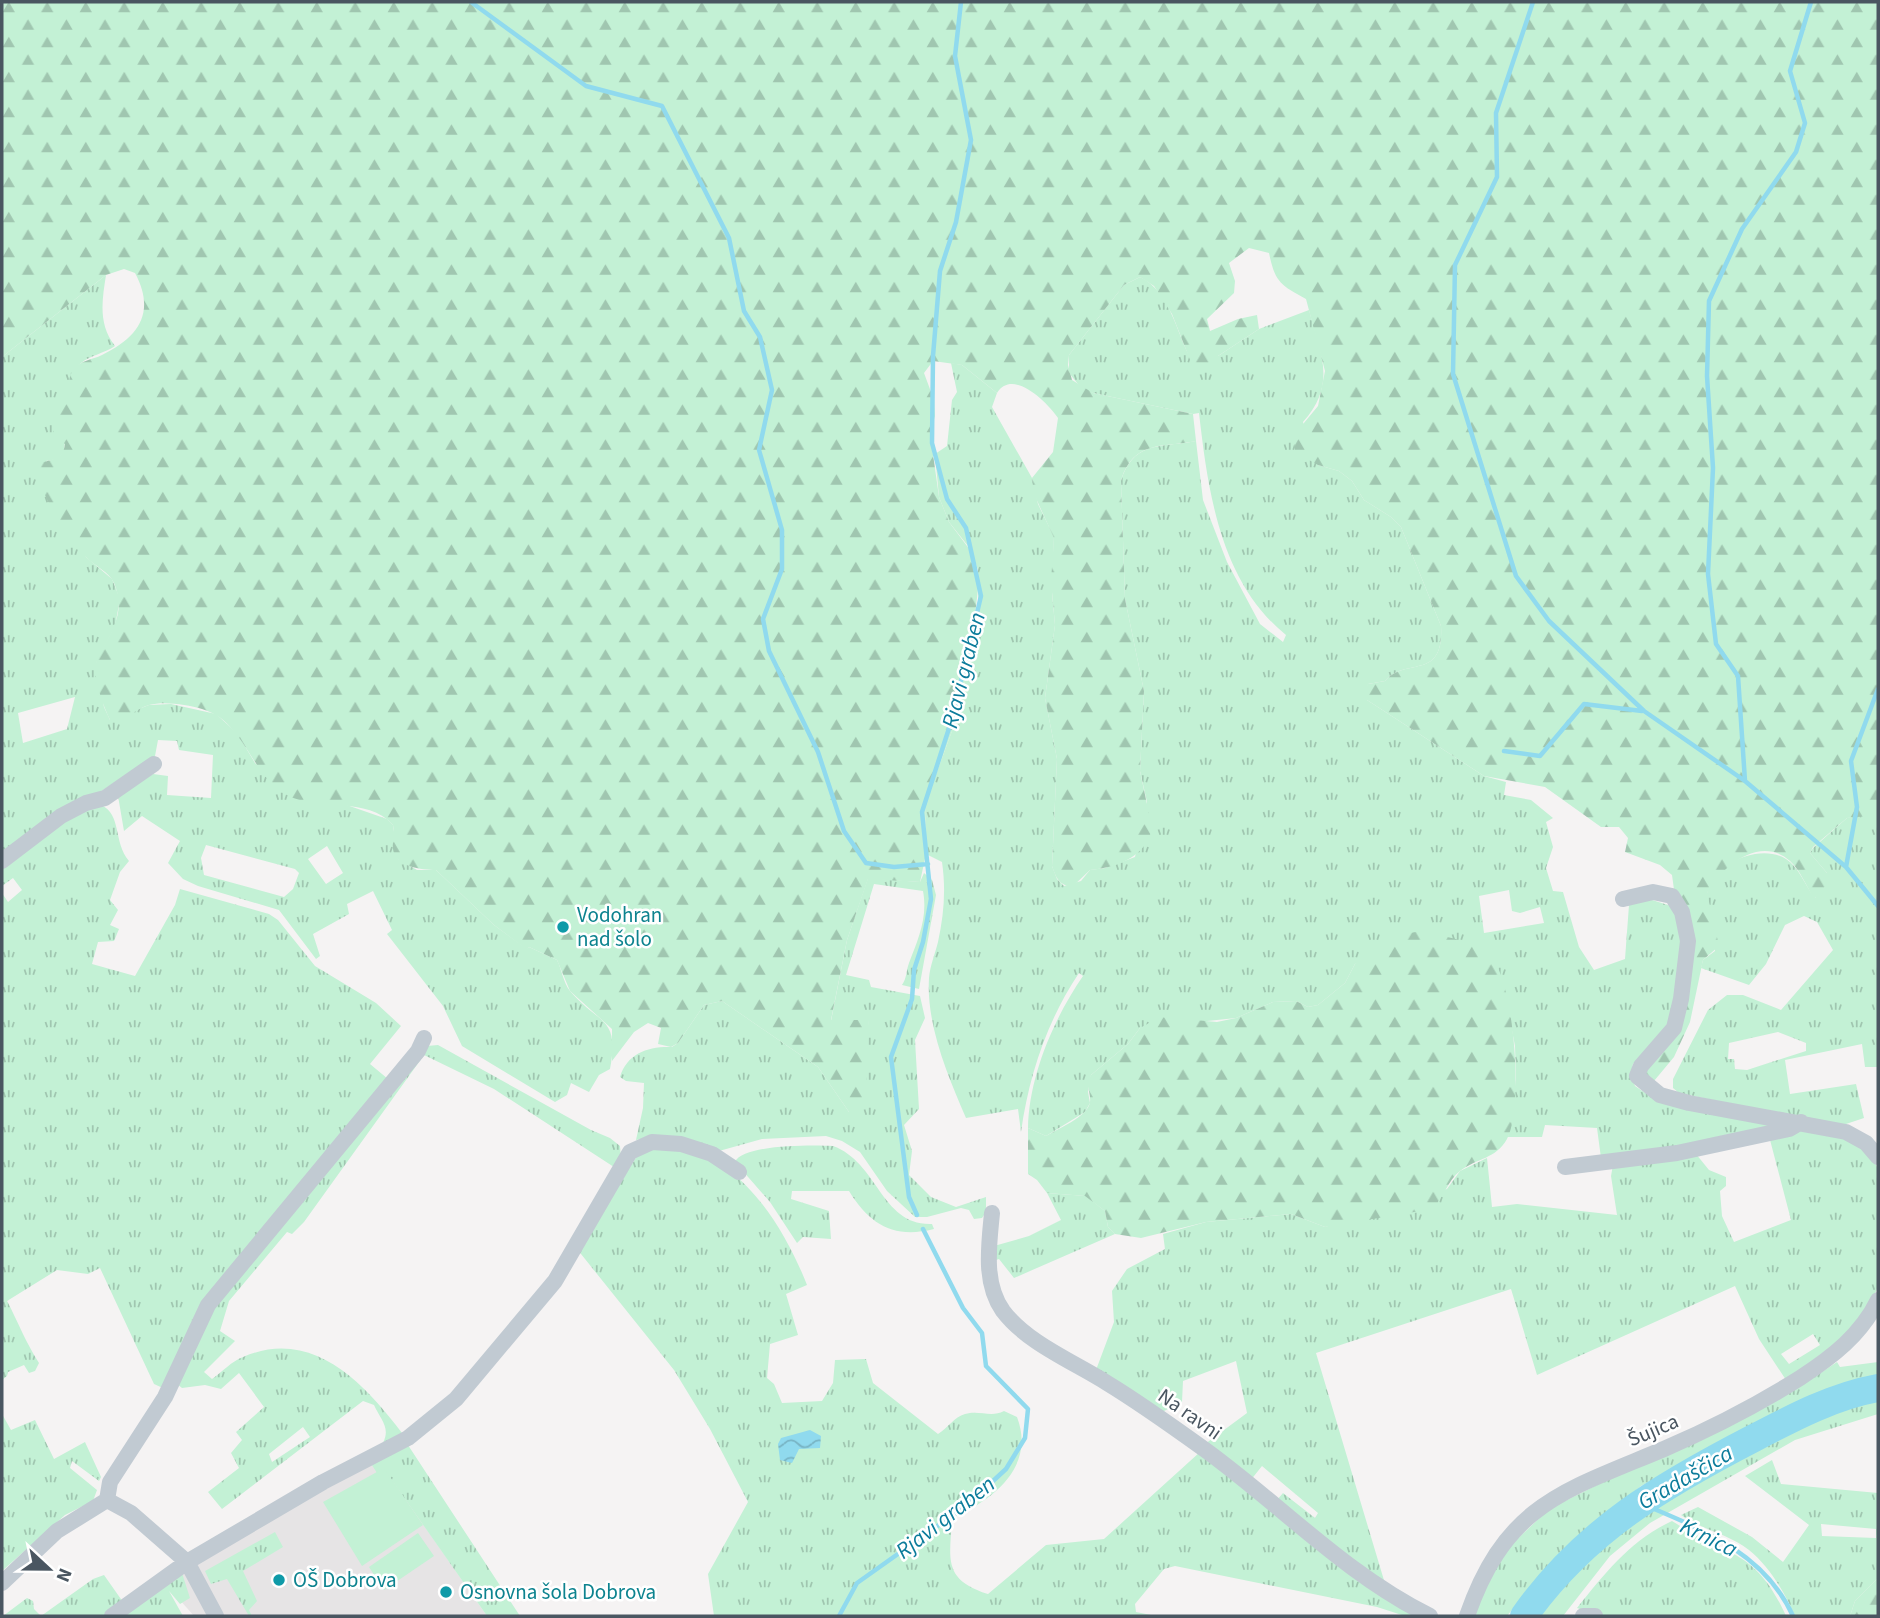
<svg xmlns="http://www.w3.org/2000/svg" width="1880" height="1618" viewBox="0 0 1880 1618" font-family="'Source Sans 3',sans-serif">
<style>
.education{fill:#e6e4e5}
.grass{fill:url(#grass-tufts);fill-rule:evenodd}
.forest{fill:url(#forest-firs)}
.green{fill:#c3f1d5}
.water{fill:url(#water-waves)}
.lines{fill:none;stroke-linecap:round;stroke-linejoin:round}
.stream{stroke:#90daee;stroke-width:4.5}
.river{stroke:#90daee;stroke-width:28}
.street{stroke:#c1cad2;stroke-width:16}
.culture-dot{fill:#0f9aa8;stroke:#fff;stroke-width:2.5}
.labels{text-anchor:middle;stroke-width:5;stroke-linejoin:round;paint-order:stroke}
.culture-label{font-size:21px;fill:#0d838f;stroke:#fff;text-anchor:start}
.street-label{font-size:21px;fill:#4a5661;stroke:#fff}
.water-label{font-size:23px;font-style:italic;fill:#0c7c9b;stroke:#fff}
</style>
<defs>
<pattern id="grass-tufts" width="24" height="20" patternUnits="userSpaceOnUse" patternTransform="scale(1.75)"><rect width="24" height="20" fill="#c3f1d5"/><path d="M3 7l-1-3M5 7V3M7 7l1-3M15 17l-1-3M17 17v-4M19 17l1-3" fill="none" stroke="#a0c6b0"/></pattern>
<pattern id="forest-firs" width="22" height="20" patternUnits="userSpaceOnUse" patternTransform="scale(1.75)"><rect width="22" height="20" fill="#c3f1d5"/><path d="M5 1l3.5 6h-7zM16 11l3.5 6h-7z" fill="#a0c6b0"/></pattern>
<pattern id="water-waves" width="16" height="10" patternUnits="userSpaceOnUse" patternTransform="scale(1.75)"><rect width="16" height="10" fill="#90daee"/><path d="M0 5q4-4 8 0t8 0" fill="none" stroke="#78b4c4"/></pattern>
</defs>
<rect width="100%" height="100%" fill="#f5f3f3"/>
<!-- education -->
<path class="education" d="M370,1462L384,1468L487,1616H194L165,1583Z"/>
<!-- grass -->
<path class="grass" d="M106,275C102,301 98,324 115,346C105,353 91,355 81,363C65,374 67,432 64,452L58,459L46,461L86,557L112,579L120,599L115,626L96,663L104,707L110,720L149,705L171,704L216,714L237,733L255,763L300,799L341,803L387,819L393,825L398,859L417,870H436L494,925L527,949L529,947L557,960C562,970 563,982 570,991C599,1025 620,1016 610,1069L599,1075L589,1092L571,1083L567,1095L555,1102L462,1046L443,1006L387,934L392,930L373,891L347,904L349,914L313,934L320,956L316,959L279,910L198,886L183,879L168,863L180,841L142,816L124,831L118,796L153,774L168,776L167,795L211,798L213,755L179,750L177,741L158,740L155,756L2,856V357ZM75,697L67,729L23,743L18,713ZM206,845L295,869L299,873L293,889L284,897L204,875L201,858ZM327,846L343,873L326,884L308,859Z
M1140,277C1171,292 1176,333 1192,361L1218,356L1259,329L1309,310C1321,354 1337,384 1303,422L1318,465L1339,471L1352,481L1364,500L1391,517L1401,527L1441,626C1444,682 1406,656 1385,681L1368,684L1367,700L1484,776L1506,782L1504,795L1531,800L1553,818L1546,822L1553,847L1546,868L1553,891L1563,892L1579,947L1594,970L1625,959L1629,905L1649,899L1671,906L1679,919L1682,951L1671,1021L1633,1064L1631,1073L1635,1086L1653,1098L1787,1124L1679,1148L1601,1158L1597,1128L1545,1125L1542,1137H1508L1516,1079L1515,1046L1505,994L1457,941L1440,938L1355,964L1345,983L1318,1005L1308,1007L1296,1001L1273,1002L1236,1018L1140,1028L1128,1044L1091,1075L1088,1092L1090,1103L1085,1112L1046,1136L1028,1128C1029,1076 1054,1018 1083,976L1079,973C1047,1021 1029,1075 1021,1132L1018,1109L966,1118C948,1076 926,1025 929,978C930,966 935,954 938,942C944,914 946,889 942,862L926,854L925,804L952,731L969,666L978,614V570L972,551L949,522L939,497L935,454L947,446L952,400L957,392L951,363L962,365L997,393L992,407L1032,478L1038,504L1054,537L1052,593L1055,625L1045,698L1057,759L1052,866L1057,879L1064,886L1081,881L1090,870L1105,868L1135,857L1147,802L1140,771L1144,691L1125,599L1121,481C1134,440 1161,448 1196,441L1203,500L1227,562L1260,624L1283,642L1286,635C1220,582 1208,491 1199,413L1193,414L1093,393L1082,389L1069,373V355L1124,285ZM1509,890L1512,911L1520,913L1540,907L1544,923L1484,933L1479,896Z
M101,805C122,814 113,842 129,861L120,872L110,900L118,910L110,925L119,929L114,941L98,942L92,964L135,976L175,905L180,889L269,914L278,920L315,966L376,1003L401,1026L370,1064L388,1079L208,1294L165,1389L154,1384L100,1268L88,1274L57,1270L7,1301C18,1322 26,1343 39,1363L35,1371L29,1373L24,1365L8,1372L7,1376L2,1380V893L8,902L22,890L13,878L2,886V867L60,821Z
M1868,814L1878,815V1067H1865L1862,1044L1785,1060L1790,1094L1856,1084L1864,1118L1840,1126L1679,1093L1673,1088V1079L1708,1010L1727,995H1743L1781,1010L1833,950L1817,922L1804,916L1785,925L1766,964L1749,985L1701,968L1703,960L1715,951C1714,939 1705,901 1707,893C1714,862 1761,843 1786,859C1799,867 1806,887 1815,898L1827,873L1810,853L1813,848L1847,818ZM1778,1032L1806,1043V1051L1747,1070L1735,1069L1734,1059H1728L1729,1043Z
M924,873L932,880L936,895L919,989L902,985C907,978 906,971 909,963C918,939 928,918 923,891L874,884L846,975L869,980L871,987L920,996L925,1018L915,1040L919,1109L904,1125L912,1151L909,1175L931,1197L956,1207L986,1197V1212L982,1218L974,1219L969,1210L961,1208L927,1217H915L887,1191L860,1152L842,1141L826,1136L762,1139L719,1151L655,1136L636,1140L643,1108L644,1083L626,1081L620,1077C627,1053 649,1046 672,1047L678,1043L704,1005L722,1001L818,1067L849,1112L869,1021H831L847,940L868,878L920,882Z
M438,1045L591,1130L610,1138L620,1146L621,1160L617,1169L494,1089L424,1055L304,1222L292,1234L287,1232L229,1301L220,1331L235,1341L204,1372L212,1379C222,1372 232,1361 243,1357C312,1327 364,1383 402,1433L383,1443C391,1427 380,1419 374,1405L363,1401L222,1509L208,1492L239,1468L231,1453L242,1440L236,1432L264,1407L239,1373L221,1389L205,1385L182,1388L177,1384L207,1314L427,1046ZM303,1427L310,1437L272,1462L269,1454Z
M1799,1129C1829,1134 1868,1136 1878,1170V1286L1871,1304L1847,1335L1786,1380L1759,1339L1735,1286L1537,1375L1511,1289L1316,1353L1386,1587L1277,1500L1283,1493L1315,1518L1318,1513L1262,1466L1250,1481L1205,1444L1247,1413L1236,1361L1183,1381L1182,1402L1160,1413L1096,1370L1114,1322L1112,1291L1127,1269L1165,1249L1163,1234L1206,1222L1291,1214L1325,1227L1447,1189L1460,1171L1487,1158L1492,1207L1517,1204L1617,1215L1611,1176L1613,1165L1696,1154L1709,1170L1726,1177V1186L1720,1191L1722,1216L1734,1242L1791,1220L1769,1136ZM1813,1334L1820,1345L1789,1364L1781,1354Z
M833,1146C878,1162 881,1226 932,1224L934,1229C894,1239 870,1225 849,1191H792L791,1199L829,1211L831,1239L803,1237L797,1243L770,1202L735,1162C743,1144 814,1145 833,1146Z
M646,1148C656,1148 668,1146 679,1148C743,1159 785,1229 807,1285L786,1294L798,1335L770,1344L767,1378L774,1384L782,1403L822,1401L833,1383L835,1360L866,1359L873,1383L938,1434C948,1428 954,1417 965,1414C980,1410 991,1418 1004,1411L1017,1417C1036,1467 993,1500 952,1518C950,1559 942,1579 988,1594L1046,1545L1104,1539L1200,1452L1420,1616H1405L1377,1607L1175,1566L1164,1569L1135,1604L1136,1612L1156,1616H714L708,1574L748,1502L710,1429L674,1370L577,1249L637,1156Z
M1047,1193L1086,1196L1105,1211L1108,1227L1115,1234L1014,1278L999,1259L993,1261L994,1246L1029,1236L1061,1220Z
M1837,1362L1840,1367L1878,1362V1377L1826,1390L1641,1486L1574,1541L1536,1579L1507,1616H1473L1479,1597L1510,1546L1549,1509L1819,1374Z
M1878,1396V1414L1795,1440L1650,1523L1610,1556L1563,1616H1538L1566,1577L1618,1525L1644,1514L1683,1485L1744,1451L1828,1410Z
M2,1414L11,1430L35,1420L54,1459L85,1442L101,1477L99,1481L72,1461L70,1468L97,1490L93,1501L65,1515L2,1571Z
M406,1442L520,1616H487L384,1469L377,1473L370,1462Z
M1772,1460L1781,1484L1878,1493V1578L1855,1601L1850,1616H1795C1785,1593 1769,1566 1749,1550C1729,1534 1702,1530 1681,1515L1698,1507L1752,1537L1783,1562L1809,1525L1745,1476ZM1821,1524L1876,1529V1538L1822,1536Z
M1672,1521C1727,1556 1756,1549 1786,1616H1601L1577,1608C1605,1573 1631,1540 1672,1521Z
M275,1532L283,1547L243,1571L257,1601L249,1610L252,1616H249L227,1579L211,1584L205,1571Z
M182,1573L190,1598L180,1604L169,1591L183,1616H118Z
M104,1575L123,1602L103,1616H3L27,1598L33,1601L34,1609L41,1616L93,1579Z"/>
<!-- forest -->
<path class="forest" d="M2,2H1878V815L1847,818L1813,847L1810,853L1827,873L1829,882L1814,899C1807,887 1800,870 1790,861C1760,834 1721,867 1707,893L1719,946L1703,960L1690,1022L1674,1057L1654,1081L1642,1073L1688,992L1672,875L1660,865L1625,852L1628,838L1619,827H1601L1545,787L1484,776L1367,700L1364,693L1368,684L1385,681C1406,656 1444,682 1441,626L1401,527L1391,517L1364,500L1352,481L1339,471L1318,465L1295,452L1294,435L1318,406L1325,371L1306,299C1280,285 1275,282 1269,253L1249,248L1229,263L1235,281L1234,293L1207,319L1210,331L1238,319L1257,315L1259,329L1218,356L1217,366L1196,375L1172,314L1154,286L1140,277L1124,285L1069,355L1068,365L1072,380L1093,393L1193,414L1196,441C1161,448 1134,440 1121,480L1125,599L1144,691L1140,771L1152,828C1147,857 1115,868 1090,870L1072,887C1059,885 1056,878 1052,866L1057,759L1045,698L1055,625L1051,581L1054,538L1034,494L1032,478L1053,452L1058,418C1047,402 1013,368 997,393L962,365L933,361L924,373L934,400L935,416L930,433L939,497L949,522L976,558L978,589L969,666L952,731L925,804L926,854L920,882L868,879L847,940L831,1020H869L866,1101L857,1112H849L818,1067L722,1001L704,1005L678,1043L671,1047L658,1044L661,1028L648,1023L634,1032L612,1061V1029L570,991L557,960L529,947L527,950L494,925L436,870C422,870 395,867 393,849C392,841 395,834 393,825C368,796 316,811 287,795C250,775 245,721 202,709C187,705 165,701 149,705C134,709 126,722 110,720C103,705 93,679 96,663C96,658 101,652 103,648C115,625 125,609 114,583C109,572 95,566 87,558C71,542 32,486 39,464C52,458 63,461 65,444L54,436C52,422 58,413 65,401C70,391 67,379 73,370C80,360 92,360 102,355C139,337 156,312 135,273L124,269L106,275L2,357Z
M1416,932C1440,935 1479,940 1494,961C1514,989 1524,1108 1507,1139C1496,1159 1477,1158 1460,1171C1448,1180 1443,1199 1432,1209L1325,1227L1291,1214L1206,1222L1141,1238L1115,1234L1108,1227L1105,1211L1085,1196L1047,1193L1037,1180L1028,1174V1128L1046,1136C1057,1129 1088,1117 1090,1102C1091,1092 1085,1086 1091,1075L1128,1044L1140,1028L1160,1017L1217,1022L1236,1018L1273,1002L1296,1001L1308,1007L1318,1005L1345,983L1355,964L1377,947L1403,934Z
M1878,1578V1616H1850L1855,1601Z"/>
<!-- green -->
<path class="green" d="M384,1468L423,1525L362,1566L323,1502Z
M418,1533L434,1556L384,1590L369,1567Z"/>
<!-- water -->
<path class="water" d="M810,1430L821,1436L820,1448L799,1449L792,1463L780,1460L778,1444L781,1438Z"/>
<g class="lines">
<!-- stream -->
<path class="stream" d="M471,2L586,86L662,106L729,238L744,311L760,337L772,390L759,450L782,530V569L763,619L769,651L818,752L844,831L866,863L894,867L928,864
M1533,2L1496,113L1497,177L1455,265L1453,374L1516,576L1549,621L1644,711L1745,781L1846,867L1878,906
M1504,751L1540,756L1584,704L1642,711
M1745,781L1738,676L1716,644L1708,574L1713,468L1707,376L1709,301L1742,229L1796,152L1805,123L1790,71L1811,2
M1846,867L1857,807L1851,761L1878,689
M917,1215L909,1197L891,1057L912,999L914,970L923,942L931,899L922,812L952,719L981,596L966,528L947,499L932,443L933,356L940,271L956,222L971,140L955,56L961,2
M1640,1503C1701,1529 1764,1552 1793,1616
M839,1616L857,1583L967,1505L1006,1469L1025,1438L1028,1409L986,1366L982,1333L963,1308L923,1229"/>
<!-- river -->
<path class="river" d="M1524,1616C1585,1530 1663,1485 1754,1438C1794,1417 1834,1396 1878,1388"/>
<!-- street -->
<path class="street" d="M2,861L61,816L86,803L105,798L154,764
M1623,899L1653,892L1672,896L1682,912L1688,941L1681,999L1674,1028L1641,1066L1637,1076L1660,1095L1689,1103L1846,1132L1866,1143L1878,1157
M1565,1167L1677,1153L1789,1129L1801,1122
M992,1213C989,1245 983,1283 1003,1311C1027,1343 1074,1362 1107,1383C1140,1403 1172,1426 1204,1449C1280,1504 1345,1574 1430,1616
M107,1500L110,1482L165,1397L208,1305L418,1051L424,1038
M2,1583L57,1531L107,1500L131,1513L187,1562L216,1616
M112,1616L187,1562L323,1482L408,1438L456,1399L555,1281L630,1152L652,1142L681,1144L712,1154L739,1172
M1467,1616C1506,1504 1564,1491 1664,1449C1710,1429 1757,1405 1800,1378C1832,1357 1861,1335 1878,1300
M1583,1616H1595"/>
</g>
<!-- markers -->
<g class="culture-dot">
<circle cx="563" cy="927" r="7"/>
<circle cx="279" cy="1580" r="7"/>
<circle cx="446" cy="1592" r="7"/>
</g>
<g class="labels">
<!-- culture labels -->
<g class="culture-label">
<text x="577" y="922">Vodohran<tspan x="577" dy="24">nad šolo</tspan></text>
<text x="293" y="1587">OŠ Dobrova</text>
<text x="460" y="1599">Osnovna šola Dobrova</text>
</g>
<!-- street labels -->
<g class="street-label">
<text transform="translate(1190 1414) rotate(35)" y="7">Na ravni</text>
<text transform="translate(1653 1430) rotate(-23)" y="7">Šujica</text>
</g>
<!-- water labels -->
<g class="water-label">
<text transform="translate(963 670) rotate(-76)" y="8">Rjavi graben</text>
<text transform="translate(1685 1477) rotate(-30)" y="8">Gradaščica</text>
<text transform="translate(945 1517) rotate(-38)" y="8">Rjavi graben</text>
<text transform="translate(1709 1537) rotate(26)" y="8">Krnica</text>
</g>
</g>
<!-- border -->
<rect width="1880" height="1618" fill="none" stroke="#4a5661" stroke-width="7"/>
<!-- north arrow -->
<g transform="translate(49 1569) rotate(112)" stroke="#ffffff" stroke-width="5" paint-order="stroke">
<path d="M0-5L12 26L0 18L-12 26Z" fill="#4a5661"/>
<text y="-10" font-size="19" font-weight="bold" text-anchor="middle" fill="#4a5661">N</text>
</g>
</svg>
